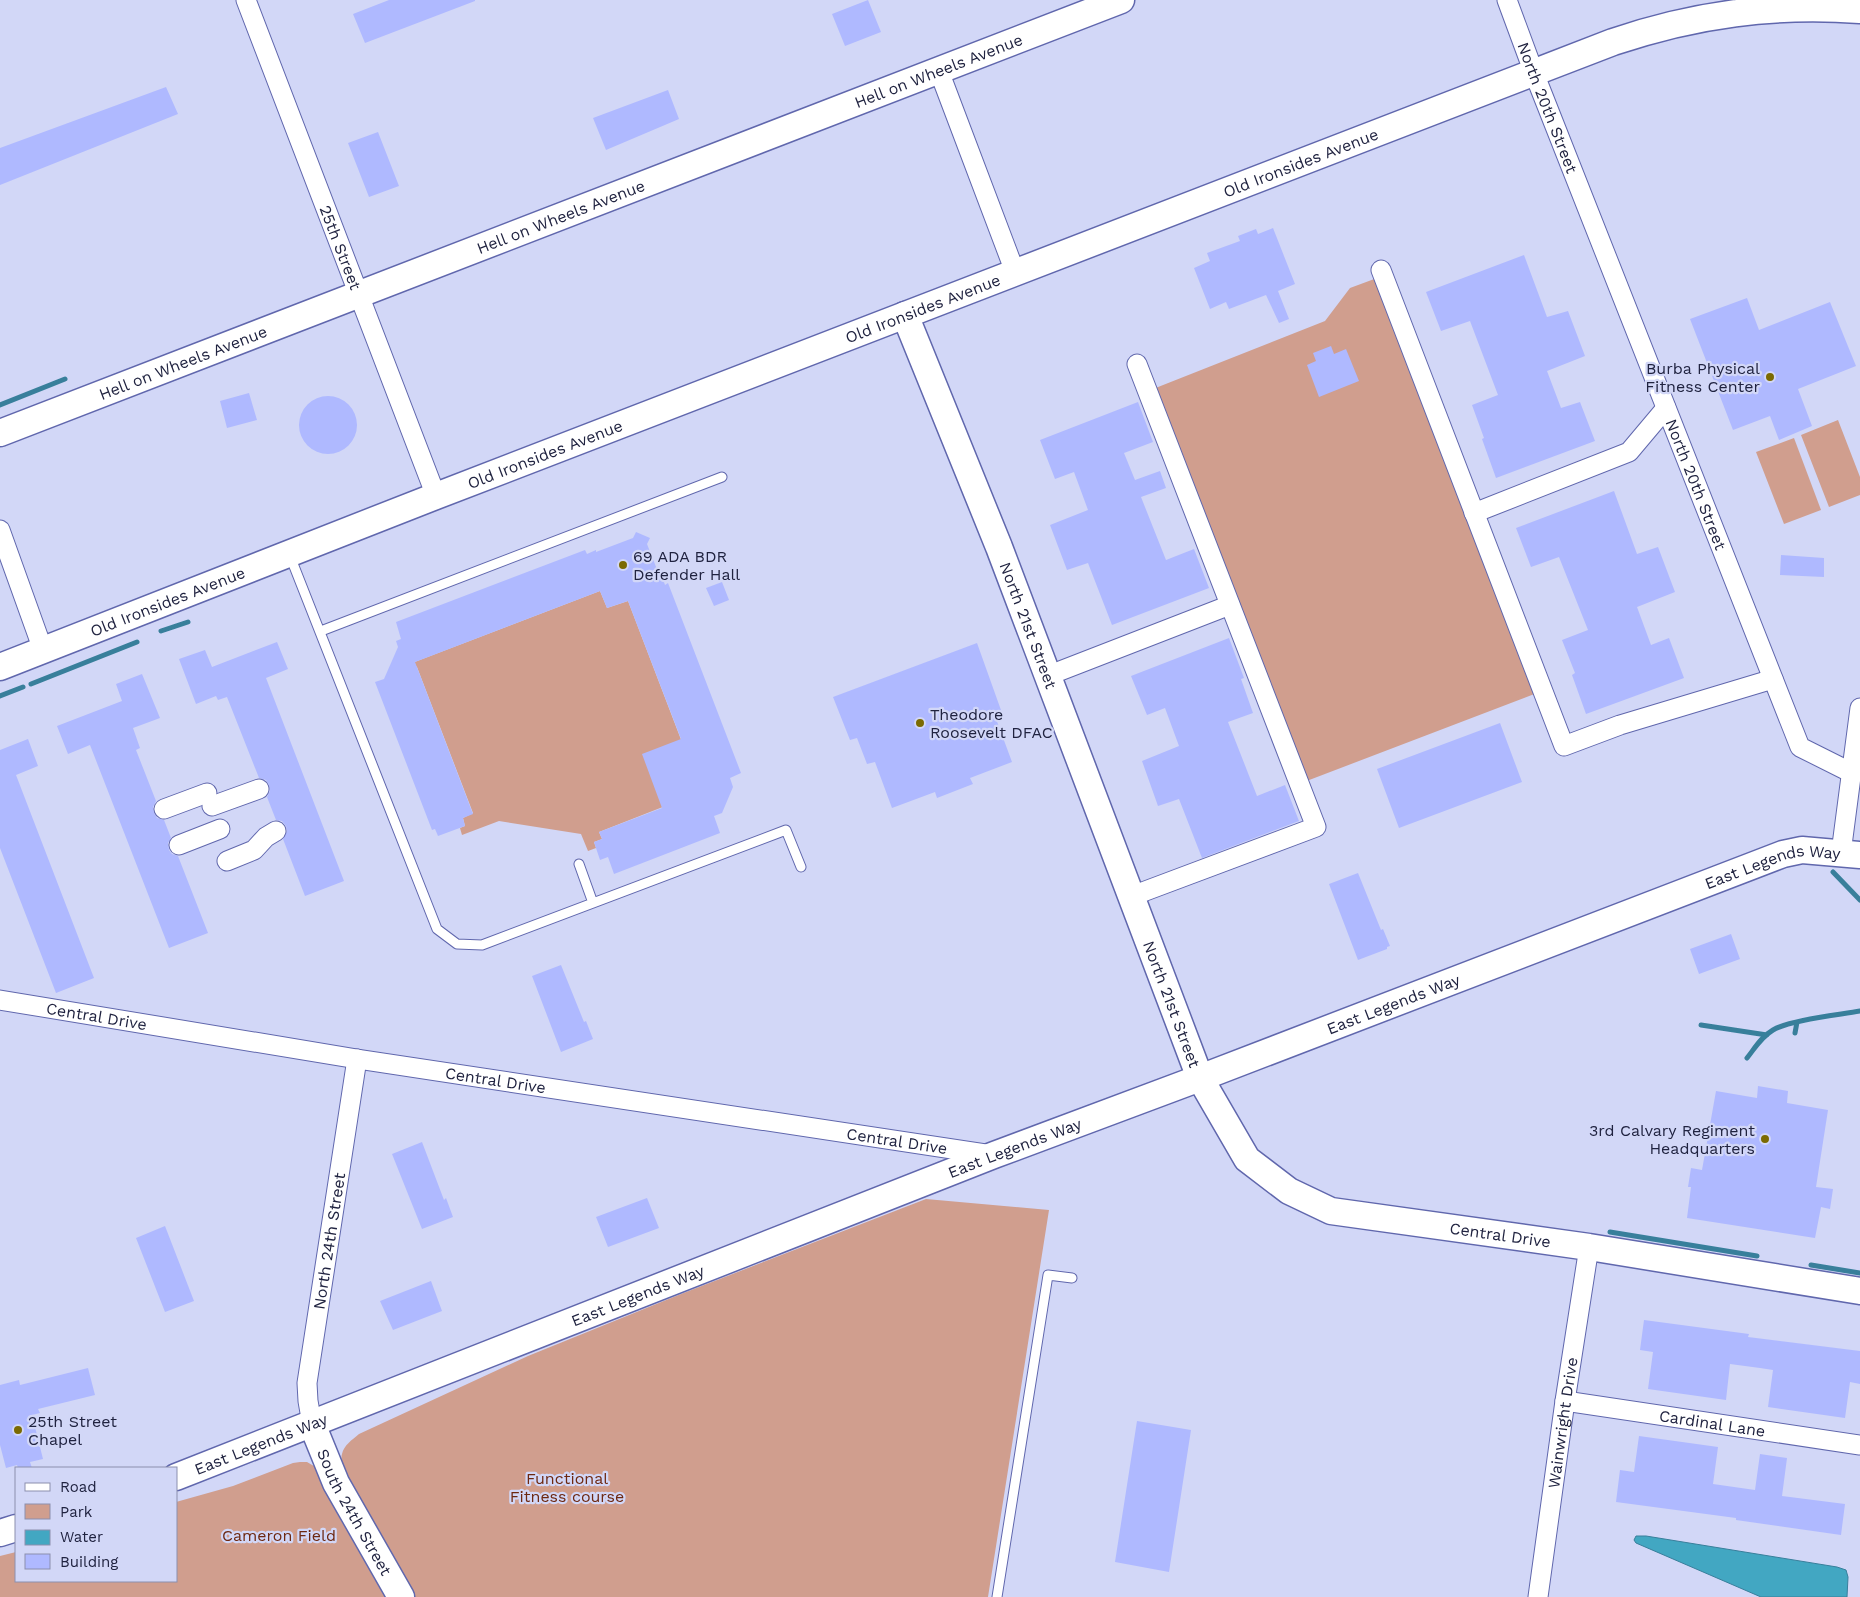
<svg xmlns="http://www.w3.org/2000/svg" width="1860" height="1597" viewBox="0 0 1860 1597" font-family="'Work Sans',sans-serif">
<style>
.green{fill:#d09e8e}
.water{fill:#42a7c2;stroke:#387f9b}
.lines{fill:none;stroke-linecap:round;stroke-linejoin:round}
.stream{stroke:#387f9b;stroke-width:5}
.building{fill:#afb9ff}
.lane-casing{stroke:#6067ad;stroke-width:11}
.street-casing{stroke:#6067ad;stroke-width:21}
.secondary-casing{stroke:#6067ad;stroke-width:29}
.lane{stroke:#fff;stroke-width:9}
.street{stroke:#fff;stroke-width:19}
.secondary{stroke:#fff;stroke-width:26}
.poi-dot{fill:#7b6a02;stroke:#d2d7f7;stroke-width:2}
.labels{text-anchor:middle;stroke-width:4.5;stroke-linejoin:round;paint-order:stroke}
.street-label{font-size:16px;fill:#202340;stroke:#d2d7f7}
.poi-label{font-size:16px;fill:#202340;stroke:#d2d7f7;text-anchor:start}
.park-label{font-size:16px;fill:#6d2811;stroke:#d2d7f7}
</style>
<rect width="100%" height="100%" fill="#d2d7f7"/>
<!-- green -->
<path class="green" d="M1377,278L1537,693L1304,782L1153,389L1325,321L1350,288Z
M1838,420L1860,477V495L1829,507L1801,435Z
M1794,438L1821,510L1784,524L1756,452Z
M600,591L607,608L628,601L701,792L599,832L602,839L594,842L596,848L588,851L581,834L499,821L462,835L460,828L465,826L463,818L473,813L417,667L412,663Z
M926,1199L1049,1210L988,1597H412C398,1575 335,1475 342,1454C344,1445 352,1440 359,1434L528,1356L681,1294Z
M300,1462H307L319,1469L338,1515L385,1597H0V1556L16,1552V1581H176V1502L233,1486L293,1463Z"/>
<!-- water -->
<path class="water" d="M1636,1536H1646L1837,1567L1846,1570L1848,1577L1847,1597H1761L1636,1543L1634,1540Z"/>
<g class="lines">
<!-- stream -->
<path class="stream" d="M0,405L65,379
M161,631L188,622
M31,684L137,642
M0,696L23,687
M1833,872L1860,900
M1701,1025L1767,1035
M1795,1033L1797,1022
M1747,1058C1755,1048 1761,1037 1773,1030C1790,1020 1838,1015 1860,1011
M1610,1232L1757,1256
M1811,1265L1860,1273"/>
</g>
<!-- building -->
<path class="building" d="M389,0H475V1L365,43L353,14Z
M868,0L881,32L845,46L832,14Z
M166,87L178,114L0,185V148Z
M668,90L679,119L606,150L593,118Z
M378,132L399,186L369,197L348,143Z
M1273,228L1295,284L1278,291L1289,319L1279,323L1266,295L1229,309L1226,302L1210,309L1194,268L1210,261L1207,253L1240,241L1238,236L1256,229L1258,234Z
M1524,255L1547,317L1568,311L1585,356L1547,371L1561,408L1580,402L1595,441L1496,478L1482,439L1484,438L1472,405L1498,395L1470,321L1441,331L1426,292Z
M1747,298L1759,330L1830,302L1856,366L1798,389L1812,426L1779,440L1770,416L1733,430L1690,319Z
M1331,346L1334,354L1346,349L1359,381L1319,397L1307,365L1316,361L1313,353Z
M249,393L257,420L227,428L220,401Z
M299 425a29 29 0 1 1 58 0a29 29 0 1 1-58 0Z
M1138,402L1153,442L1124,453L1135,480L1160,471L1166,488L1141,497L1166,560L1194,549L1209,588L1112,625L1088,563L1067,570L1050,525L1088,510L1074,472L1055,479L1040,440Z
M1614,491L1637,554L1658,547L1675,592L1637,607L1651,645L1669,638L1684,678L1586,714L1572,675L1575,673L1562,640L1588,630L1559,557L1531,567L1516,528Z
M636,532L650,538L647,544L660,577L662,576L665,585L668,583L741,773L730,778L733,787L722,813L714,816L720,833L614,874L608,857L600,860L594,842L602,839L599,832L662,808L642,754L681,739L628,601L607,608L600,591L415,662L473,814L463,818L465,826L438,836L435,829L432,830L375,682L384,679L398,647L396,641L401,639L396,622L585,550L587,554L596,550V552L633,538Z
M1781,555L1824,558V577L1780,575Z
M722,582L729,600L714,606L706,588Z
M1229,638L1244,678L1241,679L1253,713L1228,722L1257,796L1285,785L1299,821L1202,858L1179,799L1158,806L1142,761L1179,746L1165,708L1147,715L1131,676Z
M277,642L288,669L266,678L344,881L305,896L283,839L287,831L286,826L282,821L276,820L267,797L270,791L269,785L266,780L259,778L227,697L218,700L216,696L196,704L179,659L205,650L212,667Z
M977,643L1002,713L995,716L1012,762L970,778L973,784L937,798L935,792L892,808L875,762L867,764L857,738L850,740L833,697Z
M142,674L160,718L133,728L140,748L136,750L156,801L153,807L154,813L157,818L164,820L171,838L168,843L169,850L172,854L178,856L208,933L169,948L90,745L68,754L57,726L122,701L116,684Z
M1500,723L1522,782L1399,828L1377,769Z
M28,739L38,766L16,775L94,978L56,993L0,848V750Z
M1358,873L1381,930L1383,929L1390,946L1387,947V949L1358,960L1329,884Z
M1731,934L1740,959L1699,974L1690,949Z
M561,965L584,1022L586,1021L593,1039L561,1052L532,976Z
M1758,1086L1788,1091L1787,1103L1828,1110L1816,1187L1833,1189L1830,1209L1821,1207L1815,1238L1687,1218L1691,1187H1688L1691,1168L1702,1170L1716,1091L1757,1098Z
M422,1142L444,1200L446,1198L453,1217L422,1229L392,1154Z
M647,1198L659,1228L608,1247L596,1217Z
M165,1226L194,1301L165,1312L136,1238Z
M431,1281L442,1311L393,1330L380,1301Z
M1644,1320L1749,1334L1748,1337L1860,1351V1384L1850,1382L1845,1418L1768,1407L1773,1370L1760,1368L1730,1364L1726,1400L1648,1389L1653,1352L1640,1350Z
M88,1368L95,1395L38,1409L40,1413L32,1415L43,1459L30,1462L32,1468H18L17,1465L6,1468L0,1445V1385L19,1380L20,1385Z
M1137,1421L1191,1430L1169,1572L1115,1562Z
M1639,1436L1718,1447L1713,1484L1755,1490L1760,1454L1787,1458L1782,1496L1845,1504L1841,1535L1736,1520V1518L1616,1502L1620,1470L1634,1472Z"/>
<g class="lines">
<defs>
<path id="lane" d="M290,556L437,929L457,944L482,945L786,830L801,867
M321,631L722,477
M579,864L593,903
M997,1597L1048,1275L1072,1278"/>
<g id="street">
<path id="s1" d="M246,0L436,496"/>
<path id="s2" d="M1507,0L1534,73L1800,747L1852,773"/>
<path d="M939,71L1015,272"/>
<path d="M1381,270L1564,746L1620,725L1773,679"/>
<path d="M1474,513L1629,452L1666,408"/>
<path d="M0,530L43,650"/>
<path d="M1047,676L1230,605"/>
<path d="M212,806L259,789"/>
<path d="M164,809L207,793"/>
<path d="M179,845L220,829"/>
<path d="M1841,853L1860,708"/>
<path d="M227,861L254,850L266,837L276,831"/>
<path d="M1132,896L1316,827L1137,364"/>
<path id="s3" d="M0,1000L357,1059L992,1155"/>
<path id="s4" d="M1565,1401L1860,1445"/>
<path id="s5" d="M312,1424L308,1401L307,1383L357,1059"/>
<path id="s6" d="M1538,1597L1565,1401L1589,1247"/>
</g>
<g id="secondary">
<path id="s7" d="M905,315L999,547L1200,1078L1247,1159L1289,1191L1331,1211L1589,1247L1860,1291"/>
<path id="s8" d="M0,433L1121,0"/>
<path id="s9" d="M0,667L436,496L1613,42C1696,14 1773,4 1860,10"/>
<path id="s10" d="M312,1424L336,1483L401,1597"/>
<path id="s11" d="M176,1477L994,1155L1200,1078L1783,854L1802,850L1860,855"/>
<path d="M0,1533L16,1528"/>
</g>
</defs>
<!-- lane casing -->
<use href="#lane" class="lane-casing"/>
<!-- street casing -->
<use href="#street" class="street-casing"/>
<!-- secondary casing -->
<use href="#secondary" class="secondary-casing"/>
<!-- lane -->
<use href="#lane" class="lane"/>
<!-- street -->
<use href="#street" class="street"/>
<!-- secondary -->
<use href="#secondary" class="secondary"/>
</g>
<!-- markers -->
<g class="poi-dot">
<circle cx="1770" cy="377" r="5"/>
<circle cx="623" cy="565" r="5"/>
<circle cx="920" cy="723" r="5"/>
<circle cx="1765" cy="1139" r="5"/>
<circle cx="18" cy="1430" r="5"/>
</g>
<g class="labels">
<!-- street labels -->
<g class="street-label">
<text dy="6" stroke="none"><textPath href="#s8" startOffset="1006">Hell on Wheels Avenue</textPath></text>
<text dy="6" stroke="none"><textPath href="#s2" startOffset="115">North 20th Street</textPath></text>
<text dy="6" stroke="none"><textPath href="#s9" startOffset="1395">Old Ironsides Avenue</textPath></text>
<text dy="6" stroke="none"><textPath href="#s8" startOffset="601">Hell on Wheels Avenue</textPath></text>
<text dy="6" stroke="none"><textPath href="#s1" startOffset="265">25th Street</textPath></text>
<text dy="6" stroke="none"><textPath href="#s9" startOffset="990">Old Ironsides Avenue</textPath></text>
<text dy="6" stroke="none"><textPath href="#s8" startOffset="196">Hell on Wheels Avenue</textPath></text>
<text dy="6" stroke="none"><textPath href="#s9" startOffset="585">Old Ironsides Avenue</textPath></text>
<text dy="6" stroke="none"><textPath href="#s2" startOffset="520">North 20th Street</textPath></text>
<text dy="6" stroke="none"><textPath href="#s9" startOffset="180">Old Ironsides Avenue</textPath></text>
<text dy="6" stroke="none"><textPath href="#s7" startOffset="334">North 21st Street</textPath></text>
<text dy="6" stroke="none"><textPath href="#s11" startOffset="1711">East Legends Way</textPath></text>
<text dy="6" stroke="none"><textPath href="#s7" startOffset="739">North 21st Street</textPath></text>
<text dy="6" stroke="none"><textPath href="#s11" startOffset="1306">East Legends Way</textPath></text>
<text dy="6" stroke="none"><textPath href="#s3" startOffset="98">Central Drive</textPath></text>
<text dy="6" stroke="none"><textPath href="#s3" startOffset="502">Central Drive</textPath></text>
<text dy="6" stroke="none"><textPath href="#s3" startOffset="908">Central Drive</textPath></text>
<text dy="6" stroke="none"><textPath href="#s11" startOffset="901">East Legends Way</textPath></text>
<text dy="6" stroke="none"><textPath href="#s7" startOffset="1182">Central Drive</textPath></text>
<text dy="6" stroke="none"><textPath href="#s5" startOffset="185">North 24th Street</textPath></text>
<text dy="6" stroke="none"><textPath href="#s11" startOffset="496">East Legends Way</textPath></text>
<text dy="6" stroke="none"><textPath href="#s6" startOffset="176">Wainwright Drive</textPath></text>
<text dy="6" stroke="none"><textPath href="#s4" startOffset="149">Cardinal Lane</textPath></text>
<text dy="6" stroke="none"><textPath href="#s11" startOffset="91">East Legends Way</textPath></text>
<text dy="6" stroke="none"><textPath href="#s10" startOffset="98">South 24th Street</textPath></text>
</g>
<!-- poi labels -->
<g class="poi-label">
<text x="1760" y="374" text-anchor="end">Burba Physical<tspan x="1760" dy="18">Fitness Center</tspan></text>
<text x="633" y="562">69 ADA BDR<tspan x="633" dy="18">Defender Hall</tspan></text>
<text x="930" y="720">Theodore<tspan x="930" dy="18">Roosevelt DFAC</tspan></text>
<text x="1755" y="1136" text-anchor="end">3rd Calvary Regiment<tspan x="1755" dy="18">Headquarters</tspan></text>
<text x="28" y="1427">25th Street<tspan x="28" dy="18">Chapel</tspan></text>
</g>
<!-- park labels -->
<g class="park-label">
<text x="567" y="1484">Functional<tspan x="567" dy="18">Fitness course</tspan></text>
<text x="279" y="1541">Cameron Field</text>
</g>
</g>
<!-- legend -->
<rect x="15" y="1467" width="162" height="115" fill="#d2d7f7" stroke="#8b8fae"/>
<rect x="25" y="1483" width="25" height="8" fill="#ffffff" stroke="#8b8fae"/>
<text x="60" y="1492" font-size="15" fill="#202340">Road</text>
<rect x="25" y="1504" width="25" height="15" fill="#d09e8e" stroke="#8b8fae"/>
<text x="60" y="1517" font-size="15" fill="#202340">Park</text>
<rect x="25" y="1530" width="25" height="15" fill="#42a7c2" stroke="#8b8fae"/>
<text x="60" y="1542" font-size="15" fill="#202340">Water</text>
<rect x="25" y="1554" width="25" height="15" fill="#afb9ff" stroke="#8b8fae"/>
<text x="60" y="1567" font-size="15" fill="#202340">Building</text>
</svg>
